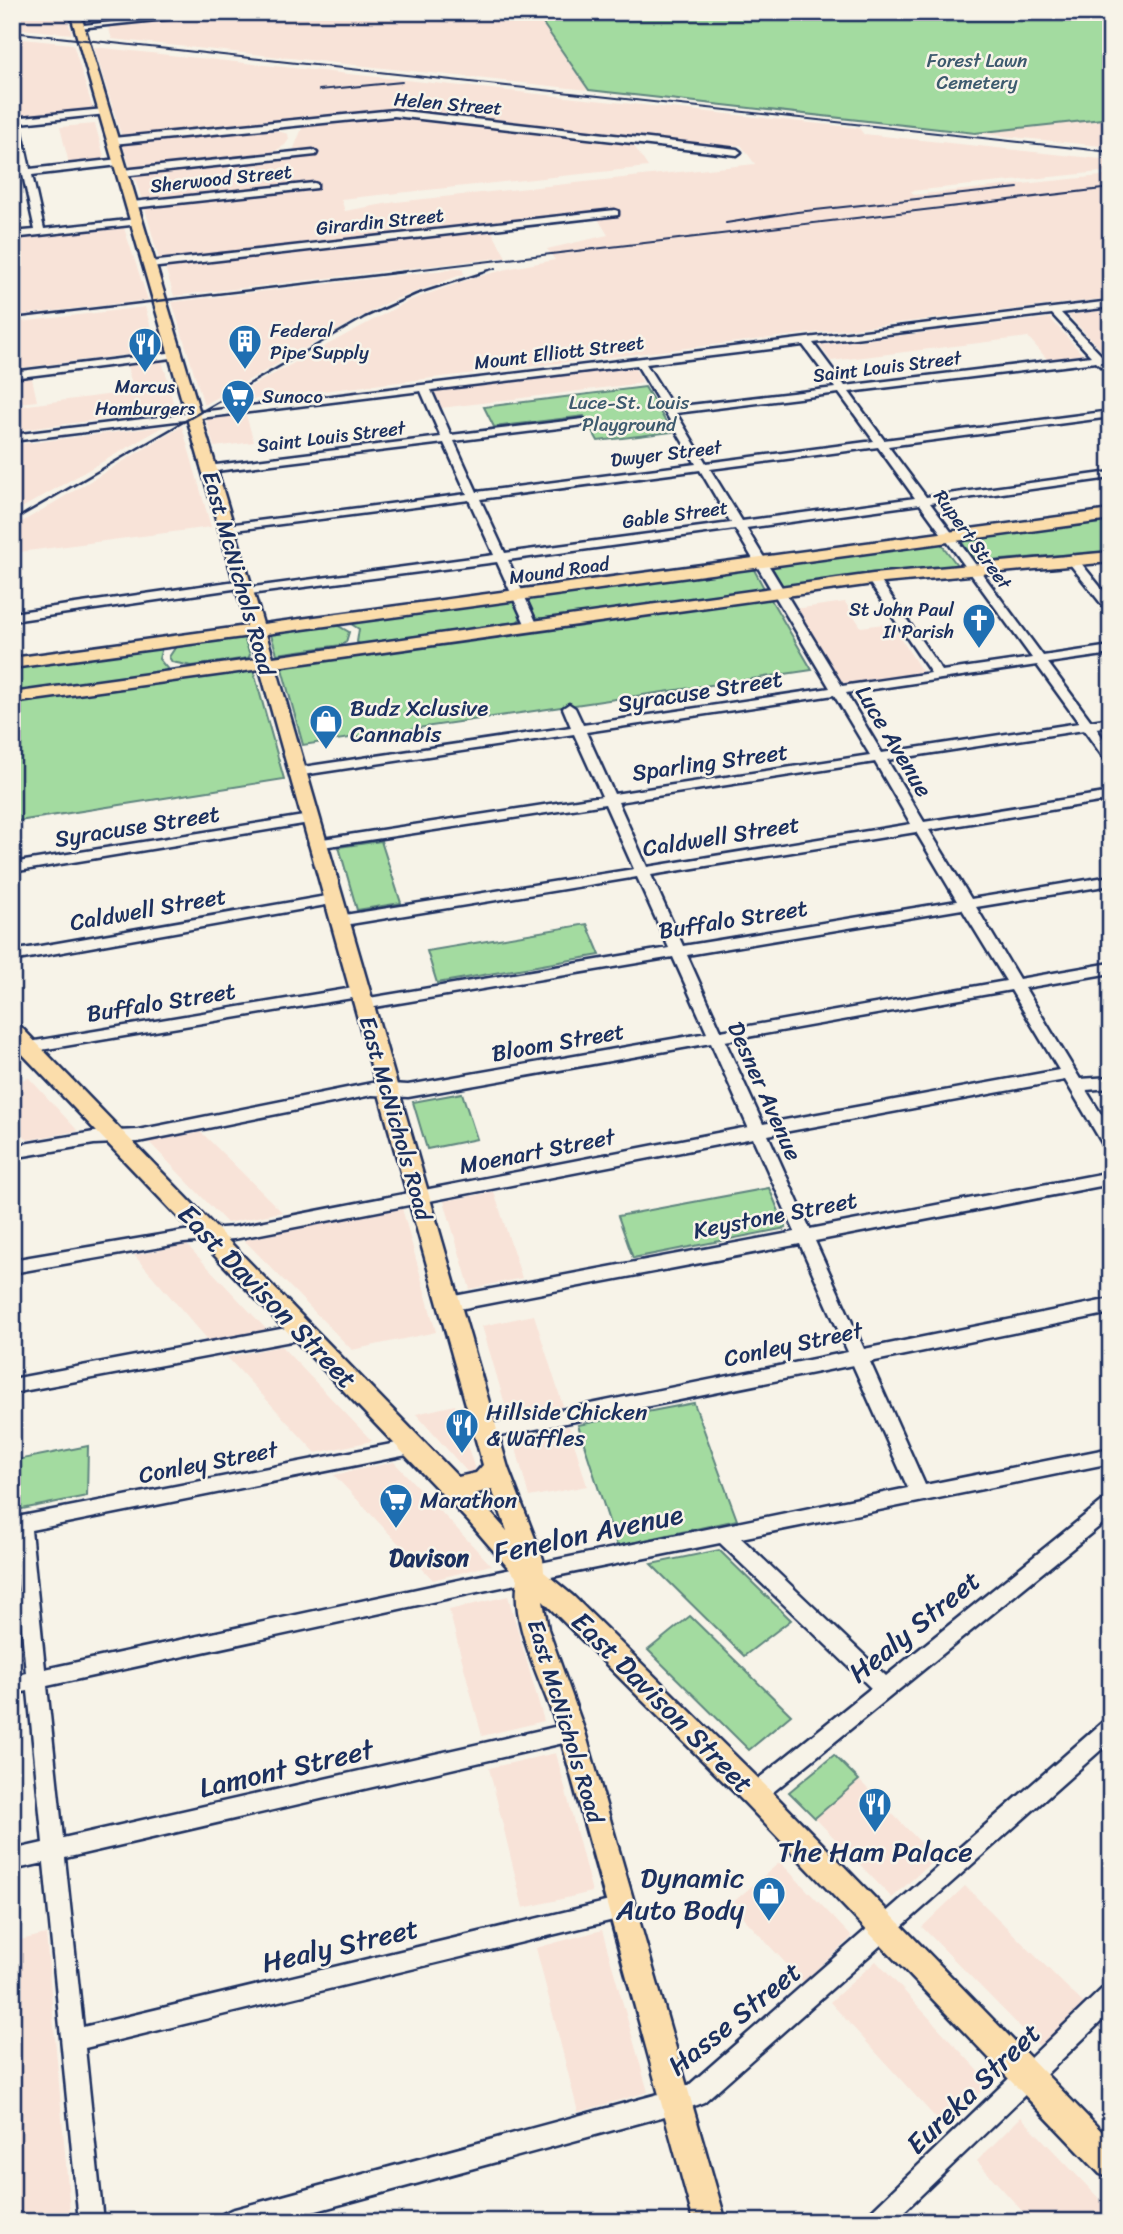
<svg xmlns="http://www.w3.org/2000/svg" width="1123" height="2234" viewBox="0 0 1123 2234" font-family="Sriracha,sans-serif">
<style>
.built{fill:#f8e3d8}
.green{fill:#a3dba0;stroke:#5f857f;stroke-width:2}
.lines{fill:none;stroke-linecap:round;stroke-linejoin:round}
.minor-casing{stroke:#1b2f5e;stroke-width:5}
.major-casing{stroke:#1b2f5e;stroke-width:5}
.minor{fill:#f7f3e8;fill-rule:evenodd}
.major{fill:#fbddab;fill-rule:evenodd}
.rail-far1{stroke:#1b2f5e;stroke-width:2}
.rail{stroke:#1b2f5e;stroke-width:2.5}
.labels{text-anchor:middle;stroke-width:5;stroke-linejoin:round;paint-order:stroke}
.far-park-label{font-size:19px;fill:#3d5a6e;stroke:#f7f3e8}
.far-street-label{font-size:19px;fill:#1b2f5e;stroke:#f7f3e8}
.far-poi-label{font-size:19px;fill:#1b2f5e;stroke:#f7f3e8;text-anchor:start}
.street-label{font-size:23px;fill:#1b2f5e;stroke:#f7f3e8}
.poi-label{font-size:23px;fill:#1b2f5e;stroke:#f7f3e8;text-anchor:start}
.neighbourhood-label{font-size:24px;font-weight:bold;fill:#1b2f5e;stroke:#f7f3e8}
.near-street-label{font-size:28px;fill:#1b2f5e;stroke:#f7f3e8}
.near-poi-label{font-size:28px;fill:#1b2f5e;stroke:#f7f3e8}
</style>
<rect width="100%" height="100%" fill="#f7f3e8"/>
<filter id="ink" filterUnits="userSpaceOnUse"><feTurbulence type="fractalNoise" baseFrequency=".0143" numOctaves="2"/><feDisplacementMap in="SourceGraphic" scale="14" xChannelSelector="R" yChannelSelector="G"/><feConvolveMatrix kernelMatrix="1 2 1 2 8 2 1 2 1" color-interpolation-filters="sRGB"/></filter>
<g filter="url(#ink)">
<!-- built -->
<path class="built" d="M12,12H65L72,34L12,28Z
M266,12H535L588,90L112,39L108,26Z
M12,38L73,44L93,109L12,117Z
M94,47L859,128L865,136L864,134L1111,160V171L911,191L914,195L1111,175V298L220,403L408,301L470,279L511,268L555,260L547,249L608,235L593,211L159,259L144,205L276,191L274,186L142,200L133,173L318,154L313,151L292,153L303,126L405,116L632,143L648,167L341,199L345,211L396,202L755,164L741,145L719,147L393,111L122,138Z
M1111,118V147L975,133Z
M95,124L105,160L69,164L60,127Z
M272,129L288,134L289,139L285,145L267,156L131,169L122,144Z
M124,228L148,300L12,316V240Z
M491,230L506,257L174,296L165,267Z
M462,268L464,274L388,302L204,405L172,302Z
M145,307L158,351L12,369V323Z
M1099,311L1111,323V350L1102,351L1068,315Z
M1050,318L1083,355L1047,359L1028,337L831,361L819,345Z
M162,361L169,383L133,388L127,366Z
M634,367L643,383L441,408L434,391Z
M32,378L37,401L12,404V380Z
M169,387L175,410L12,431V407Z
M246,415L254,442L214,447L206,419Z
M165,426L20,509L12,513V445Z
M182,426L211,527L12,553V528Z
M845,602L861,627L891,623L923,673L841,685L795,609Z
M29,1078L78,1131L28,1140L12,1124V1082Z
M201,1132L282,1212L227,1223L149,1142Z
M494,1192L522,1278L470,1289L444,1201Z
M402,1208L436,1332L352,1350L244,1240Z
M187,1245L267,1330L209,1341L134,1255Z
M534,1315L563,1406L509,1418L482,1326Z
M281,1346L372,1441L316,1453L227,1357Z
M455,1405L476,1473L469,1474L416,1414Z
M569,1426L587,1486L529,1497L513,1437Z
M394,1462L491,1565L433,1580L334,1475Z
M508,1596L544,1721L482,1736L449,1610Z
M556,1753L592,1892L523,1908L489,1768Z
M859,1780L936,1858L892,1898L815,1818Z
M780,1862L852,1937L803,1982L731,1904Z
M965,1886L1084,2004L1041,2048L922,1927Z
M602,1930L648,2092L578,2112L536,1948Z
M46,1934L71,2222H12V1942Z
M876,1961L990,2083L944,2127L830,2002Z
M1021,2117L1111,2211V2222H1032L977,2161Z"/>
<!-- green -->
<path class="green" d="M535,12H1111V118L975,133L589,90Z
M645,387L672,432L598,441L584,416L494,427L484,407Z
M1111,517V551L977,562L959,539Z
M939,541L957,565L784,588L770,565Z
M752,566L765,590L544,619L534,617L526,600Z
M770,598L812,670L303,745L281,665Z
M512,600L522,617L517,622L360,644L357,642L359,629L346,621Z
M335,624L349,632L346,642L341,645L277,654L270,632Z
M243,635L250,655L248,658L192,666L172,662L169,657L177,645Z
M162,647L159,659L170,672L12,694V665Z
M253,669L284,779L12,822V703Z
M381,841L401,903L357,910L339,847Z
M587,924L600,955L437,983L427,951Z
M462,1093L477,1139L427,1149L413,1102Z
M769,1188L786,1228L633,1258L618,1216Z
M694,1403L737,1520L617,1546L578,1425Z
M88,1446L87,1496L12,1511V1461Z
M719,1550L791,1620L744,1656L651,1564Z
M690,1616L791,1715L749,1750L648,1650Z
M834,1755L859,1780L815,1818L789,1792Z"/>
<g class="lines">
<defs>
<path id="minor" d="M202,12H234L79,28L75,26Z
M104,109L108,112L107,114L20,123L30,169L119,159L123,162L119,165L32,175L44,229L137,219L142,222L140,224L12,238V232L35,230L23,175L12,177V171L22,170L12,118Z
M394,110L737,149L741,152L737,155L394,116L113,144L109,141L113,138Z
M313,150L317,153L316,155L122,176L117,173L122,170Z
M314,183L317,184V188L132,208L127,205L132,202Z
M615,210L618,211V215L150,268L145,265L150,262Z
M1111,301V307L1061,313L1101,355L1111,354V360L1106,361L1111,366V375L1096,362L849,392L884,440L1111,411V417L888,446L926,497L1111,472V478L930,503L1043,656L1111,646V654L1048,663L1091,721L1111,718V726L1096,728L1111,749V762L1106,761L1084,730L887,760L924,822L1111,792V800L929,830L971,899L1111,876V885L976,907L1019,979L1111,963V973L1025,988L1080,1079L1111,1077V1088L1086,1090L1111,1130V1150L1105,1148L1065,1080L768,1135L810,1229L1111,1172V1184L815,1241L864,1349L1111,1299V1313L870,1362L925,1485L1111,1448V1463L741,1538L886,1676L1104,1500L1111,1498V1517L762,1801L755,1804L748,1801L745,1794L748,1787L871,1688L720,1543L482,1591L47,1686L63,1838L572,1723L579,1725L582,1732L579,1739L572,1741L65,1858L83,2027L622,1898L630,1901L633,1908L630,1915L622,1918L85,2048L103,2222H79L44,1863L12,1870V1850L43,1843L28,1691L12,1694V1676L26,1673L12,1518L412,1440L418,1442L421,1447L418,1452L412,1454L31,1530L45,1669L482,1575L908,1488L853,1365L486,1439L480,1437L477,1432L480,1427L486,1425L848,1352L800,1244L449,1311L443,1309L440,1304L443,1299L449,1297L795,1232L753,1138L234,1239L184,1243L12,1273V1260L184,1231L234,1227L748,1127L711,1043L408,1097L372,1095L138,1142L94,1144L12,1158V1146L94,1132L138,1130L372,1083L408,1085L707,1033L673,957L363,1009L356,1004L363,999L669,948L637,877L338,926L331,921L338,916L634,869L605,804L316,848L309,844L316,840L602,796L574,734L296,776L289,772L296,768L571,727L563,708L569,704L575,708L583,725L830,688L735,529L508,560L538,626L532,630L526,626L497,562L242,595V589L246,588L494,555L469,500L227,531L221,528L227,525L467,494L444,443L208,472L202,469L208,466L441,437L421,391L12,441V435ZM1052,314L1091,356L845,386L813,343ZM803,345L835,388L673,407L646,364ZM637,365L696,464L477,492L454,441L583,425L588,422L583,419L451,435L431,390ZM839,393L874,441L706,463L676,413ZM878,447L915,498L742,521L710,469ZM700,470L731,523L505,553L480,499ZM920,504L1032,658L942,671L877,576L873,575L867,579L931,673L842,686L746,528ZM1037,665L1079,723L882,753L846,693ZM834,695L870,755L614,794L586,732ZM875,762L911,824L647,867L618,802ZM916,832L957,901L683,946L651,875ZM962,909L1006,981L721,1031L687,955ZM1011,990L1059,1070L763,1124L725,1041Z
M176,352L181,355L180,357L12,378V372Z
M1072,555L1076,557L1111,600V612L1107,611L1066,559Z
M243,580L247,581V587L12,621V613Z
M310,815L315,816L317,819L315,822L12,872V863Z
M332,895L337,897L339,900L337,903L12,961V951Z
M359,987L366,992L364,996L29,1052H12V1042H29Z
M302,1325L308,1327L311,1332L308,1337L302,1339L12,1393V1379Z
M1111,1719V1741L704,2102L676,2113L276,2222H219L223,2214L231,2210L688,2086L1104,1721Z
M1111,1985V2012L893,2222H864L868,2214L1103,1988Z"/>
<path id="major" d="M70,12H80L263,624L1111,510V520L266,634L273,657L873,574L1111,552V562L873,584L276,667L508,1468L543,1559L544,1572L573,1596L765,1785L1111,2141V2178L1100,2174L745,1803L543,1601L548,1629L585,1732L726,2222H694C649,2060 606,1898 560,1736C547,1690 509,1626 518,1579L469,1522L12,1043V1023L19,1025L458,1477L476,1473L483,1465L260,669L12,703V693L257,659L250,636L12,668V658L247,626ZM492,1489L507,1531L474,1494Z"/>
</defs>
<!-- minor casing -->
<use href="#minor" class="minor-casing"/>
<!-- major casing -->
<use href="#major" class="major-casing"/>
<!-- minor -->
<use href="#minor" class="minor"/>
<!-- major -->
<use href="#major" class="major"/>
<!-- rail-far1 -->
<path class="rail-far1" d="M12,32L1111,152
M319,90L402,82
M726,223L797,212L1018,188
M389,273L1111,188
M479,273L496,268"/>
<!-- rail -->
<path class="rail" d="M12,318L404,272
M12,521L365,317L416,294L485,272"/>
</g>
</g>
<!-- icons -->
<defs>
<symbol id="building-pin" viewBox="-11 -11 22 30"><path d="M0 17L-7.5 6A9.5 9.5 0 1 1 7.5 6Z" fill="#1f6fb2" stroke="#f7f3e8"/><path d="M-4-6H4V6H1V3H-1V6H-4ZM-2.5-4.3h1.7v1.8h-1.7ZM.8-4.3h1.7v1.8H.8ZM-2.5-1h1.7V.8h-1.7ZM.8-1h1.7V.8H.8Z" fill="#fff"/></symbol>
<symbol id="restaurant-pin" viewBox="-11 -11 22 30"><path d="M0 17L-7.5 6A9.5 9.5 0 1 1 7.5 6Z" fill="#1f6fb2" stroke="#f7f3e8"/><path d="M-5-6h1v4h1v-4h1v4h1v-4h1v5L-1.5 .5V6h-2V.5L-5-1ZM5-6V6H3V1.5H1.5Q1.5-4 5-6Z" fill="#fff"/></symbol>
<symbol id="supermarket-pin" viewBox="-11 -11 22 30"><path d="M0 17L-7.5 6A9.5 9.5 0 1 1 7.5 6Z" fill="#1f6fb2" stroke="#f7f3e8"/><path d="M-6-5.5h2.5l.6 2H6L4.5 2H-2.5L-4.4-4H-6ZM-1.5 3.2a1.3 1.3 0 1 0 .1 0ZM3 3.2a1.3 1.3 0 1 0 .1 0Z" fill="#fff"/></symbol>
<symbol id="church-pin" viewBox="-11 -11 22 30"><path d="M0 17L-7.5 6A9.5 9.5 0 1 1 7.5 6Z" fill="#1f6fb2" stroke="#f7f3e8"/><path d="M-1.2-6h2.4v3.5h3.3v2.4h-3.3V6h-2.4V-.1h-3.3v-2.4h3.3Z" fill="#fff"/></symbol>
<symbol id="shop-pin" viewBox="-11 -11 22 30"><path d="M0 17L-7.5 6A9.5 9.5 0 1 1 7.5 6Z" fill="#1f6fb2" stroke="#f7f3e8"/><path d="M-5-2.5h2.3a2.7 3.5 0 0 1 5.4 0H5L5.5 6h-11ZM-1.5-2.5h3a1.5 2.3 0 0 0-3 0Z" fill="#fff"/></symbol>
</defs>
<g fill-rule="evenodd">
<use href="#building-pin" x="226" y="322" width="38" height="52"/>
<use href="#restaurant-pin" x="126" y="325" width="38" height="52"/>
<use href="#supermarket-pin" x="219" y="377" width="38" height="52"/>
<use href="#church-pin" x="960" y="601" width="38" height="52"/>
<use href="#shop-pin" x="307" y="702" width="38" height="52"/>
<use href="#restaurant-pin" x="443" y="1406" width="38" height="52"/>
<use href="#supermarket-pin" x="377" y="1481" width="38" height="52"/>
<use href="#restaurant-pin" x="856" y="1785" width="38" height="52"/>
<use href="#shop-pin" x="750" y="1874" width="38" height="52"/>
</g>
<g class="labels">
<!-- far-park labels -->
<g class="far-park-label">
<text x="977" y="67">Forest Lawn<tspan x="977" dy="22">Cemetery</tspan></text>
<text x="629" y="409">Luce-St. Louis<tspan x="629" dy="22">Playground</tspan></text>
</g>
<!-- far-street labels -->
<g class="far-street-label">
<text transform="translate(448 103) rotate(5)" y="7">Helen Street</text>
<text transform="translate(221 178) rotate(-6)" y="7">Sherwood Street</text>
<text transform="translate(380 221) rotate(-6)" y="7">Girardin Street</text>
<text transform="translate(559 352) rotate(-7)" y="7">Mount Elliott Street</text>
<text transform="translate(887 366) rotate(-7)" y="7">Saint Louis Street</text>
<text transform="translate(331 436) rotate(-7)" y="7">Saint Louis Street</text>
<text transform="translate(666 453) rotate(-7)" y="7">Dwyer Street</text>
<text transform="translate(675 514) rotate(-8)" y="7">Gable Street</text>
<text transform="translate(973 539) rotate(54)" y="7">Rupert Street</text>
<text transform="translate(559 570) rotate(-8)" y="7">Mound Road</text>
</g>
<!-- far-poi labels -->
<g class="far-poi-label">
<text x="270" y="337">Federal<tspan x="270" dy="22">Pipe Supply</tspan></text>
<text x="145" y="393" text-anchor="middle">Marcus<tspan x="145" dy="22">Hamburgers</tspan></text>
<text x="262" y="403">Sunoco</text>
<text x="954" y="616" text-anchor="end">St John Paul<tspan x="954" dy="22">II Parish</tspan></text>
</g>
<!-- street labels -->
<g class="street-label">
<text transform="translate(239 573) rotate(74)" y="8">East McNichols Road</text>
<text transform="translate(700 691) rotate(-9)" y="8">Syracuse Street</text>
<text transform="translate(894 741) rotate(59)" y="8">Luce Avenue</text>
<text transform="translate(710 762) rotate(-8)" y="8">Sparling Street</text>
<text transform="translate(137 826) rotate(-9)" y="8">Syracuse Street</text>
<text transform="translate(721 836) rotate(-9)" y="8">Caldwell Street</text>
<text transform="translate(148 909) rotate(-10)" y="8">Caldwell Street</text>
<text transform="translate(733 919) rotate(-9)" y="8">Buffalo Street</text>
<text transform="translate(161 1002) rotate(-9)" y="8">Buffalo Street</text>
<text transform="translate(558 1042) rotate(-10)" y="8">Bloom Street</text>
<text transform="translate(765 1091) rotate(66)" y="8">Desner Avenue</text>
<text transform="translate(396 1118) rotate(74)" y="8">East McNichols Road</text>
<text transform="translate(537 1151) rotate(-11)" y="8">Moenart Street</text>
<text transform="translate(775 1215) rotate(-11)" y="8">Keystone Street</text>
<text transform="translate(793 1344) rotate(-12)" y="8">Conley Street</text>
<text transform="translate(208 1462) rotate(-11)" y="8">Conley Street</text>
<text transform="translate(566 1721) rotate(73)" y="8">East McNichols Road</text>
</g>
<!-- poi labels -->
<g class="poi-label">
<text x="350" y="716">Budz Xclusive<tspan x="350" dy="26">Cannabis</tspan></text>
<text x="486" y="1420">Hillside Chicken<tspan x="486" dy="26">&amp; Waffles</tspan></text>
<text x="420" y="1508">Marathon</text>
</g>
<!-- neighbourhood labels -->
<g class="neighbourhood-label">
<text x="429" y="1566">Davison</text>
</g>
<!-- near-street labels -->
<g class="near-street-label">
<text transform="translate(268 1296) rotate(46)" y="10">East Davison Street</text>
<text transform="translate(588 1533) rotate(-12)" y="10">Fenelon Avenue</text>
<text transform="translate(914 1626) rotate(-39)" y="10">Healy Street</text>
<text transform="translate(663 1702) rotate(45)" y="10">East Davison Street</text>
<text transform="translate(286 1768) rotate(-13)" y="10">Lamont Street</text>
<text transform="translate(340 1945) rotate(-13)" y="10">Healy Street</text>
<text transform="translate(734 2018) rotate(-39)" y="10">Hasse Street</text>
<text transform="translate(973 2088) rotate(-44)" y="10">Eureka Street</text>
</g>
<!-- near-poi labels -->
<g class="near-poi-label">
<text x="875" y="1861">The Ham Palace</text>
<text x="744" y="1887" text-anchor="end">Dynamic<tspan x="744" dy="32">Auto Body</tspan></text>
</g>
</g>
<!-- margin -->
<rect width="1123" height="2234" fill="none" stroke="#f7f3e8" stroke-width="42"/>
<rect x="21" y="21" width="1081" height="2192" fill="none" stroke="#1b2f5e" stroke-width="2.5" filter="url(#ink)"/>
</svg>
